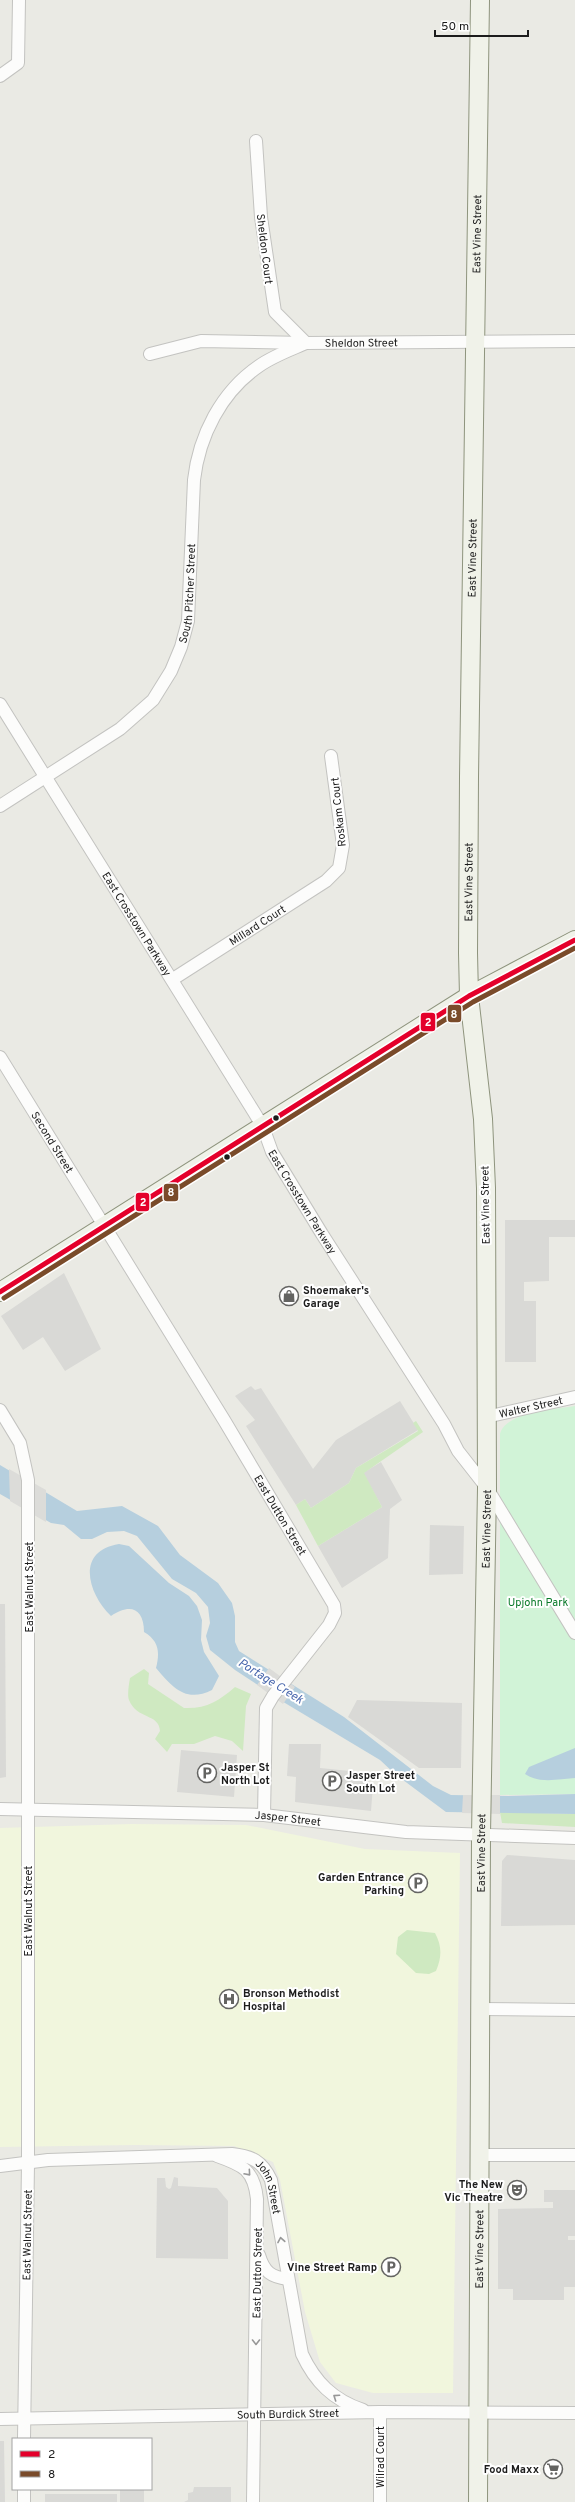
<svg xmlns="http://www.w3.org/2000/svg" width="575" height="2502" viewBox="0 0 575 2502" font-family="Overpass,sans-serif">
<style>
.residential{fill:#d9d9d6}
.education{fill:#f1f6dd}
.grass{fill:#cfe9c1}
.park{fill:#d1f3d7}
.water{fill:#b6cfde}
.pier{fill:#dcdcd9}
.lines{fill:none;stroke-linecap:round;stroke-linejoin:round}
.street-casing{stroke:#c3c3c0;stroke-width:14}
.secondary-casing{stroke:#8e947d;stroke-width:20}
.street{stroke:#fcfcfb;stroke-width:12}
.secondary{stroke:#f0f2e9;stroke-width:18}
.bus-1-casing{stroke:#fff;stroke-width:8}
.bus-2-casing{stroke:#fff;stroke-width:8}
.bus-1{stroke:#e4002b;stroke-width:5}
.bus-2{stroke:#7a4b2a;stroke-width:5}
.oneway{stroke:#979797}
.bus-dot{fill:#1c1c1c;stroke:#fff;stroke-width:1.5}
.labels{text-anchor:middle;stroke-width:4;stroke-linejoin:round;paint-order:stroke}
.street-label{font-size:11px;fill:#1c1c1c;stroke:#fff}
.poi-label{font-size:11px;font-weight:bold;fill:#1c1c1c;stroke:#fff;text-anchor:start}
.park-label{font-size:11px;fill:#0a7a2a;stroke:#fff}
.water-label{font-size:12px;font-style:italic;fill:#4866ac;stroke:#fff}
.line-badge{stroke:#fff;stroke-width:1.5}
.badge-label{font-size:11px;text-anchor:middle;font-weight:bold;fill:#fff}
</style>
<rect width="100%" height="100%" fill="#eaeae4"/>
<!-- residential -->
<path class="residential" d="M505,1220H575V1237H549V1281L524,1282V1301H536V1362H505Z
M64,1273L101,1349L65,1371L43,1337L23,1350L1,1316Z
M251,1386L255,1390L261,1388L313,1469L336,1440L400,1401L418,1430L356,1468L349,1483L311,1508L305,1499L296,1505L246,1426L255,1420L235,1396Z
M381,1462L402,1500L390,1509L388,1558L342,1588L318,1546L382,1507L363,1473Z
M430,1525L464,1526L463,1574L429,1575Z
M0,1604H5L6,1777L0,1778Z
M357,1700L462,1703L461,1768H419L348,1717Z
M289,1744H321L320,1768L359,1772L373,1785L371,1811L295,1802L296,1777L287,1776Z
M181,1750L237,1755L234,1797L177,1792Z
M507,1855L575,1860V1925L501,1926L502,1861Z
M174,2177L178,2178V2186L217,2188L228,2201V2259L156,2258L157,2178H165L166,2187L169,2189L171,2188Z
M544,2190H575V2236H568V2240H575V2287H564V2300H513V2289H498V2209L553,2208V2202H544Z
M0,2441H4L5,2502H0Z
M194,2487H231V2502H184L188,2500V2493L193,2492Z
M120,2489H144V2502H120Z
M45,2494H117V2502H45Z"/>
<!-- education -->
<path class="education" d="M131,1824L246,1825L365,1849L460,1853L453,2393H373L336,2383L320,2362L305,2312L280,2180L273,2162L234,2146L135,2145L0,2147V1828Z"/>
<!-- grass -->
<path class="grass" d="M416,1421L423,1432L364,1473L382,1507L318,1546L296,1505L305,1499L311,1508L349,1483L356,1468L418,1431L413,1423Z
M144,1669L149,1673L148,1684L184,1708C206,1709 219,1701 235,1687L251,1694L246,1706L243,1751L232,1741L215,1736L194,1744H172L167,1752L155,1739L160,1731C159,1713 137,1720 129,1700C127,1695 129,1684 130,1678Z
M500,1812L575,1814V1827L502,1823Z
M407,1930L435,1933C442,1946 442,1957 436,1971L429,1974L416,1973L396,1954L398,1937Z"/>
<!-- park -->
<path class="park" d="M575,1406V1794L500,1795V1434C505,1412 556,1409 575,1406Z"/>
<!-- water -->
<path class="water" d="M0,1465L77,1511L122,1506L158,1526L180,1555L218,1583L232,1603L235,1616V1642L239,1651L344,1717L433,1786L451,1795L508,1796L575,1794V1814L446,1812L395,1774L380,1760L285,1703L235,1670L210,1650L206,1636L210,1623L208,1607L196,1593L172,1579L137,1536L124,1531L107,1532L92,1539H81L64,1525L51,1523L0,1494Z
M119,1544L129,1546L169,1583L189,1596L197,1606L202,1620L201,1640L204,1652L219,1676L212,1690C186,1703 173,1688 156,1668C160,1652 159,1641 144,1632C144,1608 130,1603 111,1616C88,1594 75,1551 119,1544Z
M575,1748V1778C559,1779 539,1784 525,1774L529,1767Z"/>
<!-- pier -->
<path class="pier" d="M9,1469L46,1490V1522L10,1501Z
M269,1668L295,1687L283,1704L257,1685Z
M463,1795H500V1814L462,1813Z"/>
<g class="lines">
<defs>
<g id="street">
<path d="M0,76L18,63L19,0"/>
<path id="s1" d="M150,354L201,341L306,343L575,341"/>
<path id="s2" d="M0,704L254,1112L263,1127L272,1152L322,1234L444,1424L458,1451L487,1488L575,1633"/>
<path id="s3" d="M0,806L120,729L153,700L171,671L181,647L188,621L194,480C199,436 221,392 259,366C273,356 290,350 306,343L275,312L261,217L256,141"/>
<path id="s4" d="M173,979L326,881L339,868L343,845L331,756"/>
<path id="s5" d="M0,1057L224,1420L334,1605L335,1613L329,1625L273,1696L266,1708L264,1815"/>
<path d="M0,1410L20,1443L28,1480V2164L24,2439"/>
<path id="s6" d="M486,1417L575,1397"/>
<path id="s7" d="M0,1809L264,1815L406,1832L575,1838"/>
<path d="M480,2009L575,2010"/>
<path d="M479,2155H575"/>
<path d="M217,2156C243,2165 254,2170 257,2199L253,2502"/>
<path id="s8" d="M0,2166L48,2160L232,2154C252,2156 262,2161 271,2180L302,2354C315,2382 333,2400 363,2410"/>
<path d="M259,2255C264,2272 271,2277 288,2279"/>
<path id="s9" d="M0,2419L380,2412L575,2413"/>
<path d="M24,2502V2489"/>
<path d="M380,2502V2412"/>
</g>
<g id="secondary">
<path d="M0,1292L469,996L575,940"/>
<path id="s10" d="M478,2502L481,1835L487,1488L486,1188L483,1119L469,996L468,953L469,777L480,0"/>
</g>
</defs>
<!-- street casing -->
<use href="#street" class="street-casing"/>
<!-- secondary casing -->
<use href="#secondary" class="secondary-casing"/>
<!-- street -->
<use href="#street" class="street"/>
<!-- secondary -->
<use href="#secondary" class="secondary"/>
<defs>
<path id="bus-1" d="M0,1292L469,996L575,940"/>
<path id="bus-2" d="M4,1298L473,1002L575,948"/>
</defs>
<!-- bus-1 casing -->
<use href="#bus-1" class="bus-1-casing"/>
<!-- bus-2 casing -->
<use href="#bus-2" class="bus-2-casing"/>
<!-- bus-1 -->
<use href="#bus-1" class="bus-1"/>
<!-- bus-2 -->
<use href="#bus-2" class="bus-2"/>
</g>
<!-- one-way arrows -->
<defs><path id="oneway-chevron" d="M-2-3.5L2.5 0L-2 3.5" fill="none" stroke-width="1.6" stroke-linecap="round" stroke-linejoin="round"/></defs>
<g class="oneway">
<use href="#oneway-chevron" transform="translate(248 2173) rotate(49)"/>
<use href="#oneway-chevron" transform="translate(281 2240) rotate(-100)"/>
<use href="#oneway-chevron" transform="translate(256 2342) rotate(90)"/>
<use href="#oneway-chevron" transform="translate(336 2397) rotate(-146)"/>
</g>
<!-- icons -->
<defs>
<symbol id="shop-ring" viewBox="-11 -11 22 22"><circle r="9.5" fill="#fff" stroke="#646462" stroke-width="1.5"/><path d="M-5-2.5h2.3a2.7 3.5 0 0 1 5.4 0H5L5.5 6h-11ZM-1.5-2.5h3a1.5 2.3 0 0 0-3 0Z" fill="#646462"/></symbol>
<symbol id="parking-ring" viewBox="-11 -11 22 22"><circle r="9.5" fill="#fff" stroke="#646462" stroke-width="1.5"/><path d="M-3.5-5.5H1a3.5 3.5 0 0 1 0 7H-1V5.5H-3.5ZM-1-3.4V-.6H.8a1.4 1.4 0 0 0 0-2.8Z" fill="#646462"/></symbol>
<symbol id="hospital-ring" viewBox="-11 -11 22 22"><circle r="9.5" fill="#fff" stroke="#646462" stroke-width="1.5"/><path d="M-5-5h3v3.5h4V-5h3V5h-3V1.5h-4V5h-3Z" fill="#646462"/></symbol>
<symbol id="theatre-ring" viewBox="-11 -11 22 22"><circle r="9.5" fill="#fff" stroke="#646462" stroke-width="1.5"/><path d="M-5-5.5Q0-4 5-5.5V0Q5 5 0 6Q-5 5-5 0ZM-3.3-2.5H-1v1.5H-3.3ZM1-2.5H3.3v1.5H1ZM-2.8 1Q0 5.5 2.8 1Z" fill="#646462"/></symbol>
<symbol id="supermarket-ring" viewBox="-11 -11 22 22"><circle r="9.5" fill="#fff" stroke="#646462" stroke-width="1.5"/><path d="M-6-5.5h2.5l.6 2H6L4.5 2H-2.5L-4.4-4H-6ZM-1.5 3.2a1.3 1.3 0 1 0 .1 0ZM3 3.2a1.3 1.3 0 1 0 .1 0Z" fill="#646462"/></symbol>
</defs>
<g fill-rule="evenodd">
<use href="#shop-ring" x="278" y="1285" width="22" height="22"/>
<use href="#parking-ring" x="196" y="1762" width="22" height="22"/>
<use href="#parking-ring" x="321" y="1770" width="22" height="22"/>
<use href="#parking-ring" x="407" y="1872" width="22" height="22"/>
<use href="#hospital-ring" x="218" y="1988" width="22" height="22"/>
<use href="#theatre-ring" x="506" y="2179" width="22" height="22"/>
<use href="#parking-ring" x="380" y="2256" width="22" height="22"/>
<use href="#supermarket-ring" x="542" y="2458" width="22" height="22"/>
</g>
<!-- markers -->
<g class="bus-dot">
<circle cx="276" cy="1118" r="3.5"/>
<circle cx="227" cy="1157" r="3.5"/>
</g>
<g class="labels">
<!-- street labels -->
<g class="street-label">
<text dy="4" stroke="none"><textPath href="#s10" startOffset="2269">East Vine Street</textPath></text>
<text transform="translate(265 249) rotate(83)" y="4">Sheldon Court</text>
<text dy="4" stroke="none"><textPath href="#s1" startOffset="213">Sheldon Street</textPath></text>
<text dy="4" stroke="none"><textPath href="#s10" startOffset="1945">East Vine Street</textPath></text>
<text dy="4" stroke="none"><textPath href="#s3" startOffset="301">South Pitcher Street</textPath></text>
<text transform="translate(338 812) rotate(-96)" y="4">Roskam Court</text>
<text dy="4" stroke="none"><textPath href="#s10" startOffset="1621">East Vine Street</textPath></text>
<text dy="4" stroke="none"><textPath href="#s2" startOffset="259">East Crosstown Parkway</textPath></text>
<text dy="4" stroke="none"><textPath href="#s4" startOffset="100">Millard Court</textPath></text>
<text dy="4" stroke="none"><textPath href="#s5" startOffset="100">Second Street</textPath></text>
<text dy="4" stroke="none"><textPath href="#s2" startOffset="583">East Crosstown Parkway</textPath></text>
<text transform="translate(485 1205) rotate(-91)" y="4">East Vine Street</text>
<text dy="4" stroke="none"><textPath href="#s6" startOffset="46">Walter Street</textPath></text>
<text dy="4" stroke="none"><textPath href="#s5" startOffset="537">East Dutton Street</textPath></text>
<text dy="4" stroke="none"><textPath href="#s10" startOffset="973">East Vine Street</textPath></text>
<text transform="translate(29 1587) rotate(-90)" y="4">East Walnut Street</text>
<text dy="4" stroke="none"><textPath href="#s7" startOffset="288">Jasper Street</textPath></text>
<text dy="4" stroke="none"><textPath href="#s10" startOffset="649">East Vine Street</textPath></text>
<text transform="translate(28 1911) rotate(-90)" y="4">East Walnut Street</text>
<text dy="4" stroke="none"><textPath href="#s8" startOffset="288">John Street</textPath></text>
<text transform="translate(27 2235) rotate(-89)" y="4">East Walnut Street</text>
<text dy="4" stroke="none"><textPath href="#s10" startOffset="253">East Vine Street</textPath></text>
<text transform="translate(257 2273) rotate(-89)" y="4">East Dutton Street</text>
<text dy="4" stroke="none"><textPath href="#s9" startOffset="288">South Burdick Street</textPath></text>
<text transform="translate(380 2457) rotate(-90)" y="4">Wilrad Court</text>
</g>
<!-- poi labels -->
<g class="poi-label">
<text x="303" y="1294">Shoemaker's<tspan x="303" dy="13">Garage</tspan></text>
<text x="221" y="1771">Jasper St<tspan x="221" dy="13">North Lot</tspan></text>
<text x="346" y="1779">Jasper Street<tspan x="346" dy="13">South Lot</tspan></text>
<text x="404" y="1881" text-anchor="end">Garden Entrance<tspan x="404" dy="13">Parking</tspan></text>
<text x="243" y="1997">Bronson Methodist<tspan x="243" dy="13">Hospital</tspan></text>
<text x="503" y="2188" text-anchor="end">The New<tspan x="503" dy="13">Vic Theatre</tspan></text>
<text x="377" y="2271" text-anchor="end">Vine Street Ramp</text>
<text x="539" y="2473" text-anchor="end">Food Maxx</text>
</g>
<!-- park labels -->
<g class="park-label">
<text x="538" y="1606">Upjohn Park</text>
</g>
<!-- water labels -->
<g class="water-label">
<text transform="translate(271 1681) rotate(32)" y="4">Portage Creek</text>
</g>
</g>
<g class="line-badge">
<rect x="447" y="1004" width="15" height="19" rx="4" fill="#7a4b2a"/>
<rect x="420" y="1012" width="16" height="20" rx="4" fill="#e4002b"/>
<rect x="163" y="1183" width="16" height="19" rx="4" fill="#7a4b2a"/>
<rect x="135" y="1192" width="15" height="20" rx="4" fill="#e4002b"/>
</g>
<g class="badge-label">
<text x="454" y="1018">8</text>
<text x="428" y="1026">2</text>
<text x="171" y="1196">8</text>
<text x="143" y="1206">2</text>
</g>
<!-- legend -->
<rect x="12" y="2438" width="140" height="52" fill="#ffffff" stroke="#a4a4a4"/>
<rect x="20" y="2451" width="20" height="6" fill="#e4002b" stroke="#a4a4a4"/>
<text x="48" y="2458" font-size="12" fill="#1c1c1c">2</text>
<rect x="20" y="2471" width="20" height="6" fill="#7a4b2a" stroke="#a4a4a4"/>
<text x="48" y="2478" font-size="12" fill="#1c1c1c">8</text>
<!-- scale -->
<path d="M435 30v6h93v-6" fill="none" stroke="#1c1c1c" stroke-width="2"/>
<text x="441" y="30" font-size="12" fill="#1c1c1c" stroke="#ffffff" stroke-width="3" paint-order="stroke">50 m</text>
</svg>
